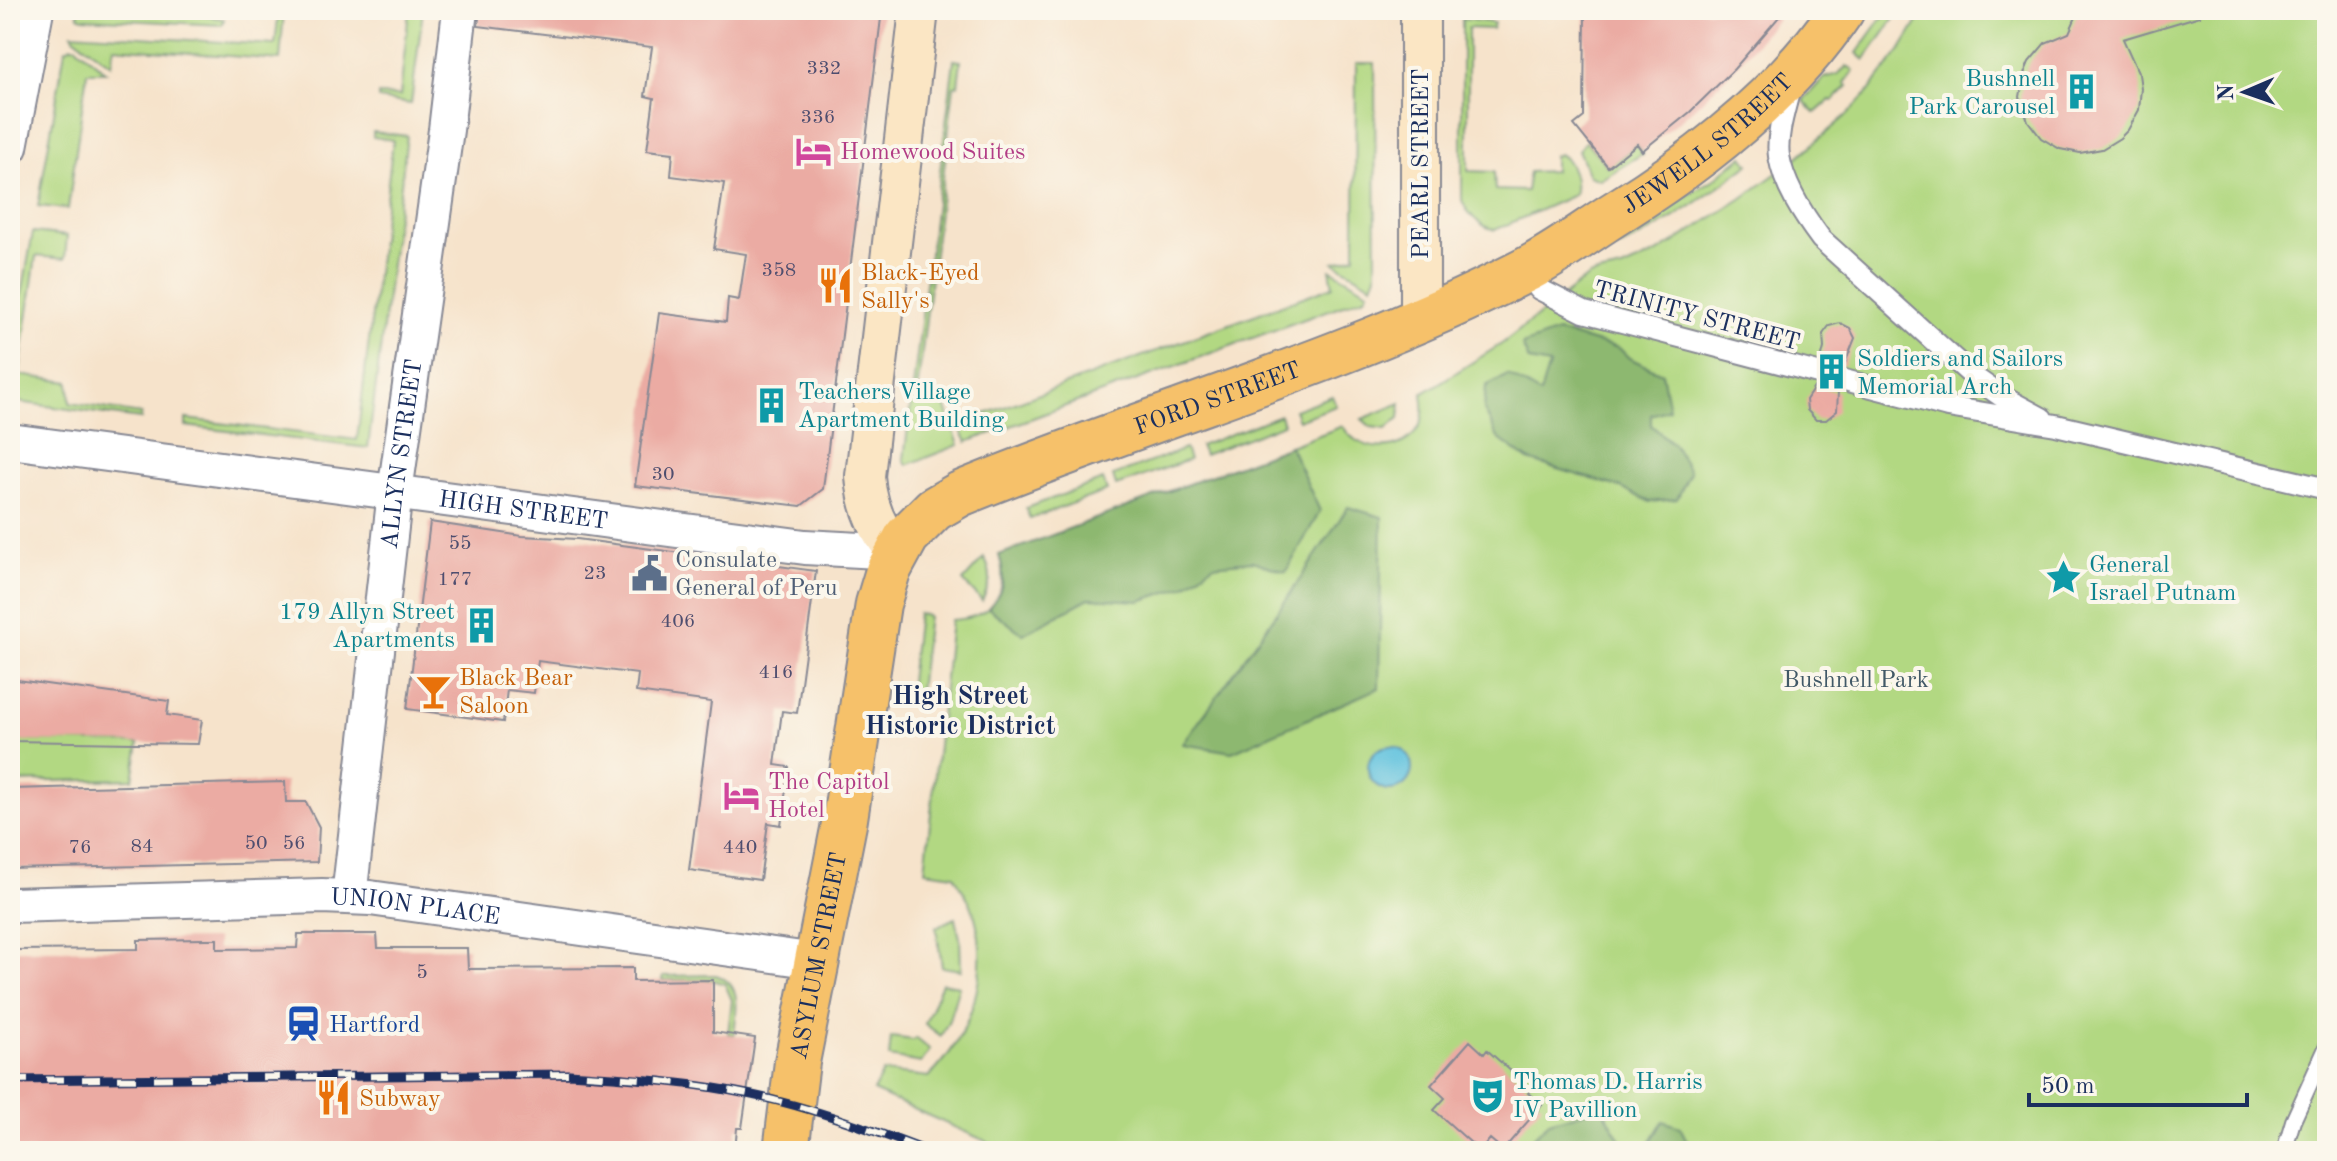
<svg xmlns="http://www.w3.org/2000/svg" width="2337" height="1161" viewBox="0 0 2337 1161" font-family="'Old Standard TT',serif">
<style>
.green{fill:#b2d882;stroke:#668470;stroke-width:2}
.forest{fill:#8db870;stroke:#547467;stroke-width:2}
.water{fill:#60c2de;stroke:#3e789e;stroke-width:2}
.building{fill:#ebaba3}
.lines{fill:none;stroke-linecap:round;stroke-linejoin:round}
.service-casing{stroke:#888994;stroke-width:18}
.pedestrian-casing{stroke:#888994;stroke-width:24}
.tertiary-casing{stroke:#888994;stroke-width:38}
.secondary-casing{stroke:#888994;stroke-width:42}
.primary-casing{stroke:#888994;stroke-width:48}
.service{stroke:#fff;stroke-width:14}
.pedestrian{stroke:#fff;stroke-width:20}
.tertiary{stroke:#fff;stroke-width:34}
.secondary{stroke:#fbe6c4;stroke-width:38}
.primary{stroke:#f6c16b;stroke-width:44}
.rail-casing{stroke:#1b2f5e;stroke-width:9}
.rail{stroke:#fbf7ec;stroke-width:6;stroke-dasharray:18;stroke-linecap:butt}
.labels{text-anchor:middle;stroke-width:8;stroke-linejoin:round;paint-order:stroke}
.number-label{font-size:20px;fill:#4f4e6f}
.culture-label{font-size:24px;fill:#0d838f;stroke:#fbf7ec;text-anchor:start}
.street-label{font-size:24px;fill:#1b2f5e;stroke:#fbf7ec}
.hotel-label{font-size:24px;fill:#b23c85;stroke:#fbf7ec;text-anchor:start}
.food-label{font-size:24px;fill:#c56008;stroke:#fbf7ec;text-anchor:start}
.service-label{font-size:24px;fill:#4e5e75;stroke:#fbf7ec;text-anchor:start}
.park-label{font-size:24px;fill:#415967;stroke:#fbf7ec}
.transit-label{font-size:24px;fill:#164399;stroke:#fbf7ec;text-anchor:start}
.neighbourhood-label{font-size:26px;font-weight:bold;fill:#1b2f5e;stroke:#fbf7ec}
</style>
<rect width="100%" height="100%" fill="#fbf7ec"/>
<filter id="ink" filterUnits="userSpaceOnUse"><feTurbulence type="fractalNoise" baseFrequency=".0125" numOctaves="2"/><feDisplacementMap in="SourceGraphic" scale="16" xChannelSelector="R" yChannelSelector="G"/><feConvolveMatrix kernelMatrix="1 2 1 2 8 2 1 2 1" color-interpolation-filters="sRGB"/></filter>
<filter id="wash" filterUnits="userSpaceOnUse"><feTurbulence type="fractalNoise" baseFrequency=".006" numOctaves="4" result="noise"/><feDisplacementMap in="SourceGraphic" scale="32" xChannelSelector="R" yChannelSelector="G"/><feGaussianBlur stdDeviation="1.8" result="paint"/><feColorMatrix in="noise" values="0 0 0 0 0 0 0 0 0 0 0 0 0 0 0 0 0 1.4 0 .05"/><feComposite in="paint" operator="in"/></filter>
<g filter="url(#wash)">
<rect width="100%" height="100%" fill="#f6e3cb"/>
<!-- green -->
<path class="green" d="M78,10H173L224,19L222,25L83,18L79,16Z
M279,10H284L280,60L114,47L111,65L74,37L72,33L275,45Z
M409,10H423L411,104L378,99V95L400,96Z
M1888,10H1900L1865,60L1857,53Z
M1925,10H2327V1151H1008L873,1091L883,1072L929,1077C972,1035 991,972 974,913C970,900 961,887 954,875L925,871L951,620C991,618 1011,595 999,555L1343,426C1356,452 1400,456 1417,430C1425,419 1424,406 1422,394L1503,343L1589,276L1622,269L1657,253L1741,199L1792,162L1847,115L1866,95L1900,51Z
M1462,19L1494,23L1492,29L1468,28V171L1494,172L1495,190L1526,191L1529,172L1554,171V156L1559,154C1572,161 1578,180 1574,195L1495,230C1481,227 1467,214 1462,200Z
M71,46H76L106,72H87L68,209L38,206L65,50Z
M954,60L961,61L958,85L954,86L917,393L944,402L959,445L907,465L904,459Z
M1356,63H1375L1376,275L1372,285L1334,262L1355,256Z
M1847,66L1854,71L1845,83L1848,86L1833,101L1830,100L1815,113L1803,100L1824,78L1838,74Z
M373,132L407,136L368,448L186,426V419L357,440L393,140L373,137Z
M1586,141L1608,167L1637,144L1642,154L1600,180L1589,176L1578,150Z
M1743,156L1749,164C1703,200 1654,233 1600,257L1597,249L1713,180Z
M33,232L67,236L65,259L36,256L19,375L69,382L70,403L141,414V419L10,401V361Z
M1330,269L1368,291L1365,297L967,442L958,424L1333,286Z
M1332,396L1336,406L1298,420L1294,410Z
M1401,403L1399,418L1386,429L1371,427L1362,419Z
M1280,415L1283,424L1204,455L1200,446Z
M1185,449L1189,460L1116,486L1113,476Z
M1103,480L1107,491L1030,519L1026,508Z
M984,558C994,575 990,584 982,601L963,581Z
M918,613L928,616L919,691L909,690Z
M10,740L139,743L133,779L10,782Z
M955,918L960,938L961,970L942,967L936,927Z
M716,975C744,985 736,1011 734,1035L728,1034L732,1000L725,984L712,980H663V976Z
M942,983L959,986L949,1020L941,1036L925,1024Z
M891,1037L914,1040L916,1038L930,1050L921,1063L889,1057Z"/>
<!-- forest -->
<path class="forest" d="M1557,332L1619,348L1629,358L1662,373L1669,409L1651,415V425L1674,445L1690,472L1677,499L1650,502L1619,487L1528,460L1498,438L1484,410L1486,386L1508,375L1540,394L1549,365L1529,361L1522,345Z
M1290,446L1320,511L1286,572L1252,561L1213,565L1185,586L1140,601L1089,598L1023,634L988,608C1004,591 1006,577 999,555Z
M1348,507L1382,517L1379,688L1232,752L1183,744L1288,597Z
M1602,1107L1624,1145L1648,1146L1663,1121L1680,1127L1691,1149L1694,1151H1519L1549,1122Z"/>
<!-- water -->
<path class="water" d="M1368 768a22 22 0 1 1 44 0a22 22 0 1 1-44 0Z"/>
<g id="blocks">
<!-- building -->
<path class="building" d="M480,10H882L823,489L801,506L635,486L659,313L726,322L728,298L739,300L746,254L714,249L724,183L671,176L673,153L647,150L654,98L645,96L652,47L478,26Z
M1585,10H1785L1734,69L1690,112L1642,151L1637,144L1608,167L1574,125L1584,117Z
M2079,10H2199L2200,16L2123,39L2139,74L2141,88L2139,110L2128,130L2120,138L2102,149L2080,153L2060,149L2041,138L2028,121L2020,97L2024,74L2029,62L2045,43L2069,33Z
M1840,323L1850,328L1855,338L1844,366L1821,360L1824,348L1823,334L1829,326Z
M1815,386L1838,392L1837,411L1826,420H1816L1807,410L1806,400Z
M430,522L522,536L577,539L816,571L797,713L782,711L775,765L789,767L781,825L768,823L760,880L689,870L711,702L636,692L638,674L538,661L534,693L507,690L503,722L407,709Z
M10,679L169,701L167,715L202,720L198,744L10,741Z
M285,782L286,802H306L319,827L317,862L10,869V789Z
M298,934H377L378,948H467L468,969L633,968V981L713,980V1032L755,1038L742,1128H737L735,1151L487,1148L10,1151V950L138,949V940L206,939H217V949L297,948Z
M1470,1041L1484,1054L1487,1050L1531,1089L1528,1093L1542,1105L1503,1150L1490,1139L1480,1151L1434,1110L1445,1098L1431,1085Z"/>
</g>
</g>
<g filter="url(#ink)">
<use href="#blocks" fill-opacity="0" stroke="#888994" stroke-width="2"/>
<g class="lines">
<defs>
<path id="service" d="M2284,1151L2293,1121L2327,1046"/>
<path id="pedestrian" d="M1790,88C1785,109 1776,135 1779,156C1784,186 1803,215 1821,239L1974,377L2001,396L2042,418
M1525,270L1539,289L1584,312L1948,407L2056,425L2327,489"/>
<g id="tertiary">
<path d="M10,147L36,10"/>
<path id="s1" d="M10,441L805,547L897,552"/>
<path id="s2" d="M349,897L395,492L446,130L460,10"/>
<path id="s3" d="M10,905L322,896L370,898L816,961"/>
</g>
<path id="secondary" d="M1420,317V10
M897,552C877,530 867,505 865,476L919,10"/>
<g id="primary">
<path id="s4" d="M786,1151L797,1062L845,819L878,604L888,571L907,536L934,509L960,494C1146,417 1342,364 1522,272C1556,255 1587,231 1619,211C1704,158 1786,93 1842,10"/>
</g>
</defs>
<!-- service casing -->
<use href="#service" class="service-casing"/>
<!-- pedestrian casing -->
<use href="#pedestrian" class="pedestrian-casing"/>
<!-- tertiary casing -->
<use href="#tertiary" class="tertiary-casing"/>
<!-- secondary casing -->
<use href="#secondary" class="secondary-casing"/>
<!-- primary casing -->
<use href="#primary" class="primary-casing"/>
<!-- service -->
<use href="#service" class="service"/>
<!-- pedestrian -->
<use href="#pedestrian" class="pedestrian"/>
<!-- tertiary -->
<use href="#tertiary" class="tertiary"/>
<!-- secondary -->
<use href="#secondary" class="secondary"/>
<!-- primary -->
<use href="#primary" class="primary"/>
<defs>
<path id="rail" d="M10,1080L570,1074C630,1078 692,1082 752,1095C813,1108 870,1129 927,1151"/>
</defs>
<!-- rail casing -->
<use href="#rail" class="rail-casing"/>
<!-- rail -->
<use href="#rail" class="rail"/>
</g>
</g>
<!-- icons -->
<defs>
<symbol id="building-bare" viewBox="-9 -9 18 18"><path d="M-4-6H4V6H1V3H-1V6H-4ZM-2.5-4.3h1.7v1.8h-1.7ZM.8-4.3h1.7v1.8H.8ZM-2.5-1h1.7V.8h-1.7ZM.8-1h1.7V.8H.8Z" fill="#0f9aa8" stroke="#fbf7ec" stroke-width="2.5" paint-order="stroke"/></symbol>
<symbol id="hotel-bare" viewBox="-9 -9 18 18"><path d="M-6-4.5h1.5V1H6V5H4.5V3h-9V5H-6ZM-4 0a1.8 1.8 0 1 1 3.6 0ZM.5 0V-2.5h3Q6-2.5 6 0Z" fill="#d1479c" stroke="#fbf7ec" stroke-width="2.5" paint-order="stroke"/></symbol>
<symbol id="restaurant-bare" viewBox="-9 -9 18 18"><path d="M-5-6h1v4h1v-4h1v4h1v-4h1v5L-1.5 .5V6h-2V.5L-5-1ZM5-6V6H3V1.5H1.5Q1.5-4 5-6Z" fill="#e8710a" stroke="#fbf7ec" stroke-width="2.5" paint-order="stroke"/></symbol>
<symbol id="civic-bare" viewBox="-9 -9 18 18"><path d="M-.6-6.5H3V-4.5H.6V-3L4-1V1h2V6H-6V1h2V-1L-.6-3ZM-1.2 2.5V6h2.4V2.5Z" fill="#5c6f8a" stroke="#fbf7ec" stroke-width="2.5" paint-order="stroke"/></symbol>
<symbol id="sight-bare" viewBox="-9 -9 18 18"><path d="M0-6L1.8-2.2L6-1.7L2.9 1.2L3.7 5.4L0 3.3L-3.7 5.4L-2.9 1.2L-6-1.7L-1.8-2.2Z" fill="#0f9aa8" stroke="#fbf7ec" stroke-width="2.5" paint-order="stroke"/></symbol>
<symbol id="bar-bare" viewBox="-9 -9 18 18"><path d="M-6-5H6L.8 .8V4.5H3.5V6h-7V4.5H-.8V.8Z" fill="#e8710a" stroke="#fbf7ec" stroke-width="2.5" paint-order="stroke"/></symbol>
<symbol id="station-bare" viewBox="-9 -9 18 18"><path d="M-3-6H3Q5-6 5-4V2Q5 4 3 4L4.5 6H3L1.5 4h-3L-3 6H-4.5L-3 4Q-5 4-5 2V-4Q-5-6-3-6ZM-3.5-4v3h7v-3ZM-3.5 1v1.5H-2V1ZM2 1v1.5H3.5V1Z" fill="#1a4fb4" stroke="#fbf7ec" stroke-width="2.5" paint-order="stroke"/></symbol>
<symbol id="theatre-bare" viewBox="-9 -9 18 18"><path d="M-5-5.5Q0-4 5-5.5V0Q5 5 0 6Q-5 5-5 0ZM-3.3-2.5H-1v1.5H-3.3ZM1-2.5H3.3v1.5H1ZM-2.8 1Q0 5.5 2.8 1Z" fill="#0f9aa8" stroke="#fbf7ec" stroke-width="2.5" paint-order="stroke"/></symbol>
</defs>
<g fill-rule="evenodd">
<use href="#building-bare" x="2056" y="66" width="51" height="51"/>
<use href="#hotel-bare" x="788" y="126" width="51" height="51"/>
<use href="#restaurant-bare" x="810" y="260" width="51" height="51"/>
<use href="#building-bare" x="1806" y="346" width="51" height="51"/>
<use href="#building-bare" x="746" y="380" width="51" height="51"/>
<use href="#civic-bare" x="624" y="548" width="51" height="51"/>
<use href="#sight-bare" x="2038" y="552" width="51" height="51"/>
<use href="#building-bare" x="456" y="600" width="51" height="51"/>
<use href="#bar-bare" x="408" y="666" width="51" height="51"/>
<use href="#hotel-bare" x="716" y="770" width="51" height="51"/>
<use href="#station-bare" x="278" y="998" width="51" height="51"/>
<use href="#theatre-bare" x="1462" y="1070" width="51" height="51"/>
<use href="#restaurant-bare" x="308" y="1072" width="51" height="51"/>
</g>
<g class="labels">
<!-- number labels -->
<g class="number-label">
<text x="824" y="74">332</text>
<text x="818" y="123">336</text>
<text x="779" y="276">358</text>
<text x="663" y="480">30</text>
<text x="460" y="549">55</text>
<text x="595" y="579">23</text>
<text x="455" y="585">177</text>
<text x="678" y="627">406</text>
<text x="776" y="678">416</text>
<text x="256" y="849">50</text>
<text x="294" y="849">56</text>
<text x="142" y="852">84</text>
<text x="80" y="853">76</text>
<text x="740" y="853">440</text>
<text x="422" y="978">5</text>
</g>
<!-- culture labels -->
<g class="culture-label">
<text x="2055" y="86" text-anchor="end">Bushnell<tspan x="2055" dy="28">Park Carousel</tspan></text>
<text x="1857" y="366">Soldiers and Sailors<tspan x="1857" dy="28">Memorial Arch</tspan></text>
<text x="798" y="399">Teachers Village<tspan x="798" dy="28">Apartment Building</tspan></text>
<text x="2089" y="572">General<tspan x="2089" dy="28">Israel Putnam</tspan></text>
<text x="455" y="619" text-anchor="end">179 Allyn Street<tspan x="455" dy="28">Apartments</tspan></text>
<text x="1513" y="1089">Thomas D. Harris<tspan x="1513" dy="28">IV Pavillion</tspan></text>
</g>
<!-- street labels -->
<g class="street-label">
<text dy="8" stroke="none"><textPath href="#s4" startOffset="1528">JEWELL STREET</textPath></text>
<text transform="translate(1420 164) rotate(-90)" y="8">PEARL STREET</text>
<text transform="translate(1697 315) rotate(15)" y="8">TRINITY STREET</text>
<text dy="8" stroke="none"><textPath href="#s4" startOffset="972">FORD STREET</textPath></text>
<text dy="8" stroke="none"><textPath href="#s2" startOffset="446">ALLYN STREET</textPath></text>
<text dy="8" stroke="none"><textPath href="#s1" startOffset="518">HIGH STREET</textPath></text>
<text dy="8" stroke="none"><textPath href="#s3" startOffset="406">UNION PLACE</textPath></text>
<text dy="8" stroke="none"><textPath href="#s4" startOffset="198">ASYLUM STREET</textPath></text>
</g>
<!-- hotel labels -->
<g class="hotel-label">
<text x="840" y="159">Homewood Suites</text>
<text x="768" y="789">The Capitol<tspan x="768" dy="28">Hotel</tspan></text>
</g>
<!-- food labels -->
<g class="food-label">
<text x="861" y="280">Black-Eyed<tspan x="861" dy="28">Sally's</tspan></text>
<text x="459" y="685">Black Bear<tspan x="459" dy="28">Saloon</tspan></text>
<text x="359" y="1106">Subway</text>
</g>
<!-- service labels -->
<g class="service-label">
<text x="675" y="567">Consulate<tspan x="675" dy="28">General of Peru</tspan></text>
</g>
<!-- park labels -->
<g class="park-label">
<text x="1856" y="687">Bushnell Park</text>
</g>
<!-- transit labels -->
<g class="transit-label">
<text x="329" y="1032">Hartford</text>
</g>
<!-- neighbourhood labels -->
<g class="neighbourhood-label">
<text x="960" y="704">High Street<tspan x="960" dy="30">Historic District</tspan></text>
</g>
</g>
<!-- margin -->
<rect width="2337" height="1161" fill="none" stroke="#fbf7ec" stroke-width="40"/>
<!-- north arrow -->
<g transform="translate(2245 92) rotate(268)" stroke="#fbf7ec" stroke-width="6" paint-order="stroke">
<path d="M0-6L14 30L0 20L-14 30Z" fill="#1b2f5e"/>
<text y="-12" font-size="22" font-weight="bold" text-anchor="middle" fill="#1b2f5e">N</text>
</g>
<!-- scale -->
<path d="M2029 1093v12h218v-12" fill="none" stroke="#1b2f5e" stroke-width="4"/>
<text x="2041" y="1093" font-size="24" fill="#1b2f5e" stroke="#fbf7ec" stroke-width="6" paint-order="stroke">50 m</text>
</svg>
